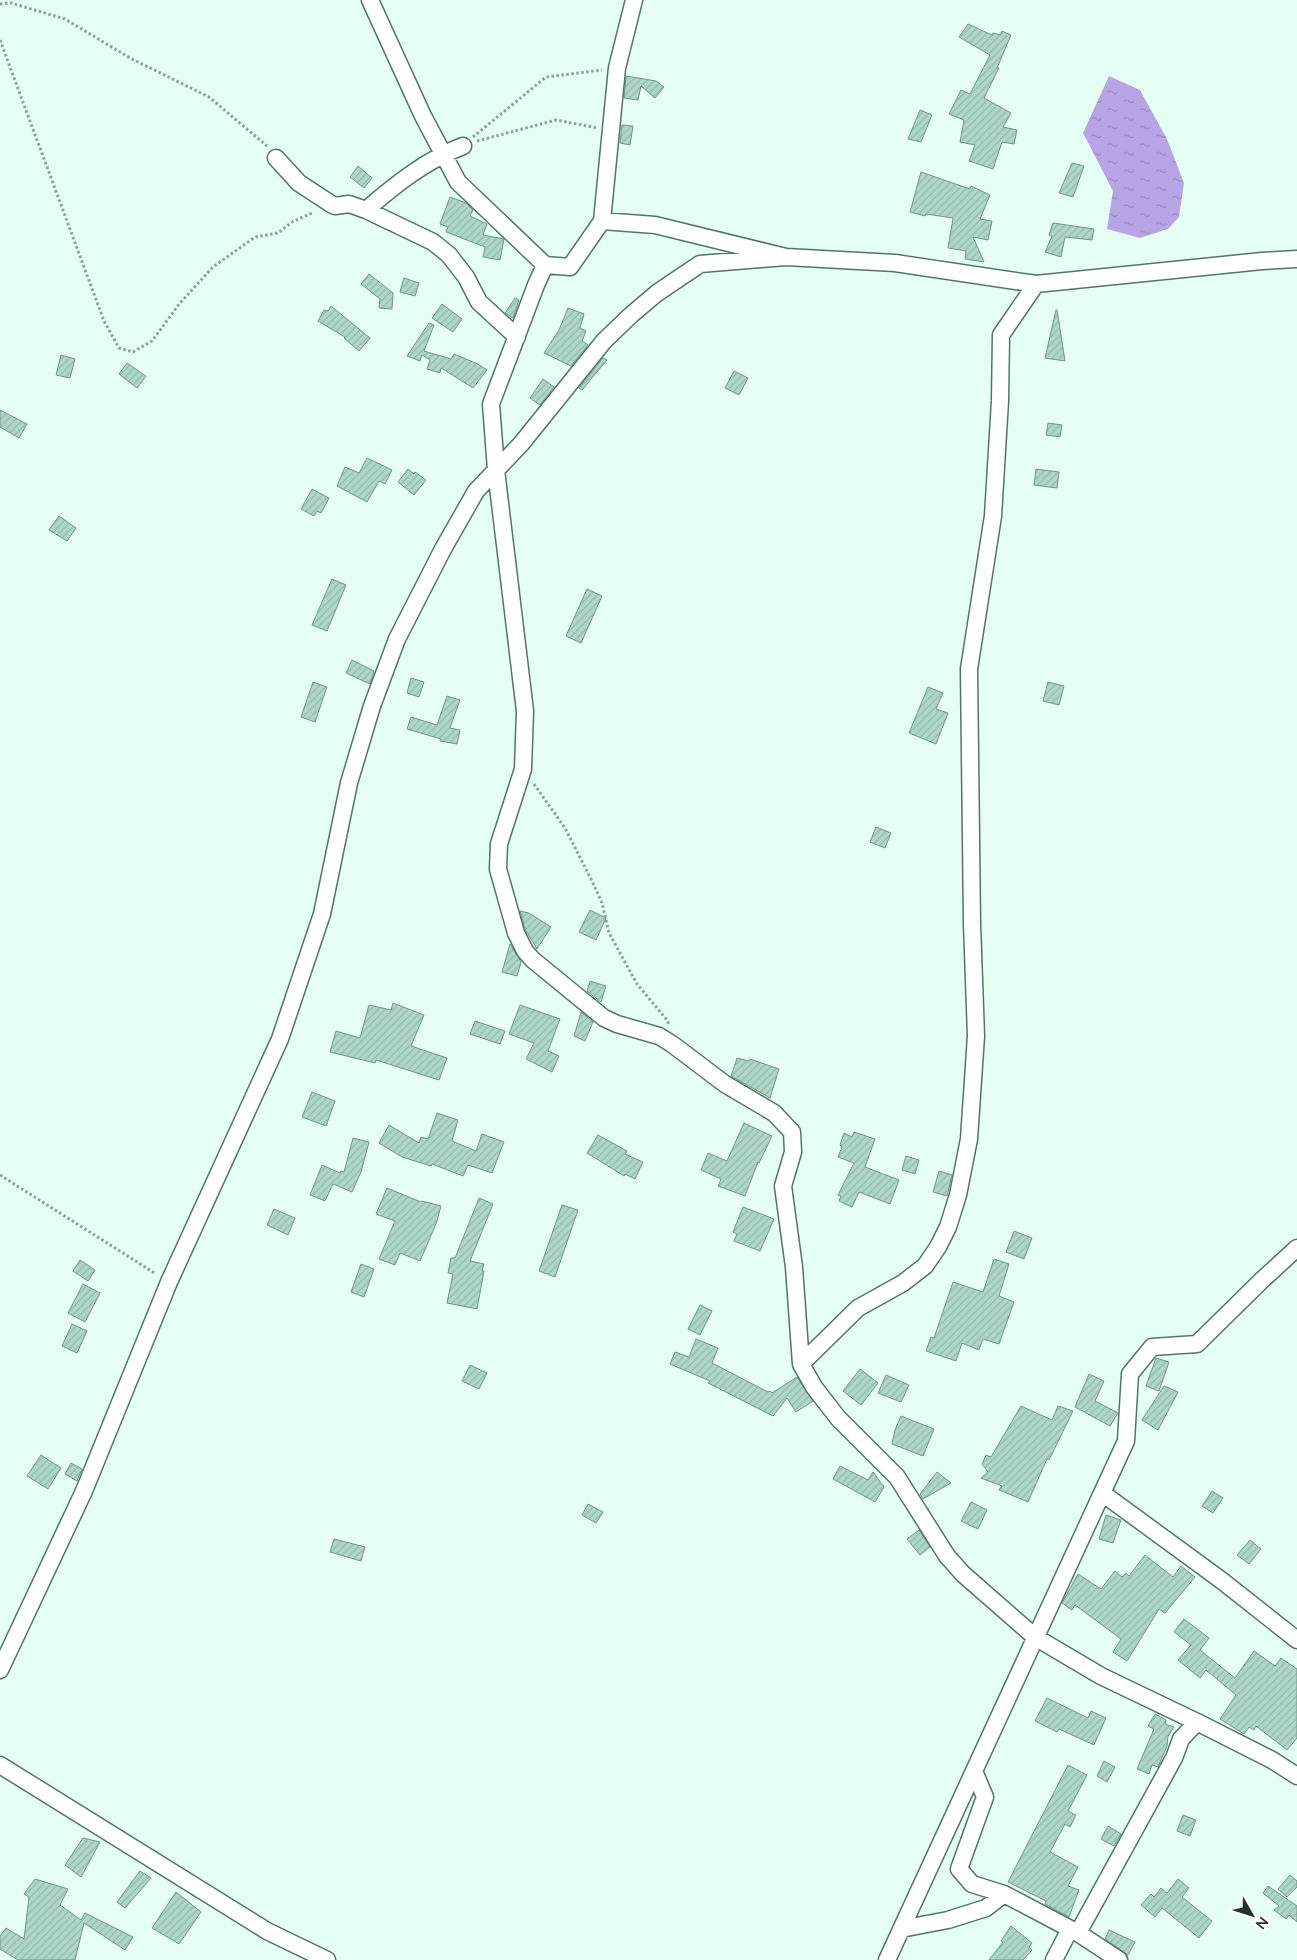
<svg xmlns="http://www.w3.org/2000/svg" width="1297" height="1960" viewBox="0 0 1297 1960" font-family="Lato,sans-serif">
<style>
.water{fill:url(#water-ripples)}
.building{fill:url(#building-hatch);stroke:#6e9586}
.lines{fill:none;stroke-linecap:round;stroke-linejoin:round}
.minor-casing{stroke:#507667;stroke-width:19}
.path{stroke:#8ca198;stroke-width:3;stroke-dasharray:2.5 2.5;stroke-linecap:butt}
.minor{stroke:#fff;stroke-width:16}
</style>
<defs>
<pattern id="water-ripples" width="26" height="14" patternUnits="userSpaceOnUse" patternTransform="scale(1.25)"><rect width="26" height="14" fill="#b8a5e6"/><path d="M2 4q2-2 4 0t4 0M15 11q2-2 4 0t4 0" fill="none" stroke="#9587bb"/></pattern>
<pattern id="building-hatch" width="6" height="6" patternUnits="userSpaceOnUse" patternTransform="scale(1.25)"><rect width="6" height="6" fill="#aed7c6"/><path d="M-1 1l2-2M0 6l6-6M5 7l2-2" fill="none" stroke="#95b9aa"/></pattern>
</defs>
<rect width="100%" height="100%" fill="#e6fff4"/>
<!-- water -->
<path class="water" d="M1109,76L1140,90L1167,139L1184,183L1179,217L1168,229L1140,238L1107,229L1113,191L1083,133Z"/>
<!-- building -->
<path class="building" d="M968,24L992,35L993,33L1000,35L1002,31L1011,35L997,68H999L984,98L1011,113L1003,127L1017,130L1014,144L1002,142L993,169L969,161L975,145L960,142L964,120L949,114L961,90L970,94L990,55L959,37Z
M626,76L656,81L664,87L655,98L641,86L638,100L624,98Z
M920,110L932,115L921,142L908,139Z
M622,125L633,126L630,145L620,143Z
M1072,163L1084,166L1073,197L1059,193Z
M358,166L372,178L364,188L350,177Z
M921,172L970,189L971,186L990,195L980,219L992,221L988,240L973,237L984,262L965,259L966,251L948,248L953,218L926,214L925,216L910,212Z
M450,197L466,203L473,210L470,216L487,224L483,235L504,239L500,260L483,257L485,247L446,232L448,227L440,224Z
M1053,223L1094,229L1092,240L1065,237L1061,257L1045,252L1052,236L1049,235Z
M369,274L393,293L392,309L379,308L380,299L361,284Z
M404,278L419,283L415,296L400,292Z
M515,298L519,300L513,318L505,313Z
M442,304L462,319L453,332L432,318Z
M331,306L370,338L359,351L344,338L345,337L318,321L324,310L328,311Z
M568,308L584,314L580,328L586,331L582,341L588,345L571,366L544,353L559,330Z
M1056,310H1057L1065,361L1045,358Z
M429,323L434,325L424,351L451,359L454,354L478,364L487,370L473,388L441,368L440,373L427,369L430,360L422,355L420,361L407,356Z
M61,355L75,359L70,378L56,375Z
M603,358L607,360L582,390L579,388Z
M127,363L146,376L137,388L119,374Z
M734,371L748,378L739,395L725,388Z
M543,379L554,387L540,405L530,398Z
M0,410L27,424L19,438L0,427Z
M1048,423L1062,425L1060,437L1046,435Z
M367,458L392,470L385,484L379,481L367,502L337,486L345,467L359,473Z
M408,469L414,474L415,472L426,480L414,495L398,482Z
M1036,469L1059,472L1057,488L1034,485Z
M312,489L329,498L321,513L317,511L314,516L301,509Z
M59,516L76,528L67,541L49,530Z
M332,579L346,585L327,631L312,625Z
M587,589L602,596L581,643L566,636Z
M352,660L374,671L370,684L346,673Z
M411,678L424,682L419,697L407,693Z
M313,682L327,687L315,722L301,717Z
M1048,682L1064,686L1059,705L1043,701Z
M928,687L943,693L936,709L948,713L936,744L909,733Z
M447,696L460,700L450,728L460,730L457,744L440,741L441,739L407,729L411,717L437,725Z
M876,827L891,833L885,848L870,842Z
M590,910L606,918L596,940L579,932Z
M520,911L529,913L551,927L537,949L525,929Z
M510,944L521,962L517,976L502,972Z
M590,981L606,986L601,1002L587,991Z
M393,1003L424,1015L411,1046L447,1058L439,1080L376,1060L375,1063L330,1052L336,1031L360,1038L369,1005L391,1010Z
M520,1005L560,1019L548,1051L559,1056L552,1072L526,1059L534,1043L509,1034Z
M581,1012L593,1022L585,1041L574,1036Z
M475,1021L505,1031L500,1044L470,1034Z
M737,1058L749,1061L750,1059L779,1069L770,1098L731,1076Z
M312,1092L335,1101L326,1126L302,1117Z
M437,1113L458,1120L452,1141L476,1151L482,1134L504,1142L492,1173L468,1165L463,1176L432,1164L431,1166L402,1157L379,1143L389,1125L419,1143L421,1137L428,1139Z
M744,1123L772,1136L759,1163L758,1162L745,1196L718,1186L721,1179L701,1170L708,1153L727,1161Z
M854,1132L875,1139L865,1167L899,1180L890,1204L859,1192L852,1207L839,1201L841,1196L838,1195L854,1163L838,1157L842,1147L840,1145L844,1133L852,1137Z
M598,1135L627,1151L625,1154L643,1162L635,1179L625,1174L624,1176L587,1153Z
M353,1138L369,1142L361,1172L352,1192L333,1184L325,1201L310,1195L322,1165L340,1173L341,1171L344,1172Z
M906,1156L919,1160L915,1174L902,1170Z
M939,1171L952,1175L947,1196L933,1192Z
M387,1188L421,1202L422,1201L441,1206L436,1224L420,1261L400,1253L395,1265L379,1259L395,1221L376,1214Z
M479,1198L493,1204L470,1261L484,1264L482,1271H484L477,1309L447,1303L453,1274L448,1273L451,1258H455Z
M562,1205L578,1210L555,1277L539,1271Z
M743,1207L774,1219L760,1251L734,1241L737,1234L733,1232Z
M274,1209L295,1218L288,1235L267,1225Z
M1014,1231L1032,1238L1024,1259L1006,1252Z
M994,1259L1009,1264L999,1296L1014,1302L999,1344L983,1339L979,1350L962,1343L956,1361L926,1351L931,1337L934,1338L953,1282L983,1292Z
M80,1260L95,1270L88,1281L73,1271Z
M361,1264L374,1269L364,1297L351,1292Z
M83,1284L100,1293L85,1322L68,1313Z
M700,1305L712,1311L700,1335L688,1329Z
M72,1324L87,1331L77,1353L62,1346Z
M696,1339L718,1348L712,1363L768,1392L770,1391L772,1393L797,1377L813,1401L796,1412L787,1398L773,1416L708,1383L710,1381L670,1364L675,1352L689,1357Z
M1156,1358L1169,1362L1159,1391L1146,1386Z
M470,1365L487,1373L479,1389L462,1381Z
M860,1369L878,1383L861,1405L843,1391Z
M1089,1374L1104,1381L1095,1401L1118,1413L1110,1426L1075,1407Z
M886,1375L909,1385L901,1402L878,1393Z
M1164,1386L1178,1392L1158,1430L1142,1420Z
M1021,1406L1052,1420L1058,1406L1073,1411L1049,1460L1047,1459L1028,1502L999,1490L1002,1486L981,1478L988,1472L982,1464L986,1455L991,1457Z
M901,1416L934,1429L923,1456L892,1444L895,1430Z
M41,1455L61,1468L48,1489L27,1476Z
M71,1463L82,1469L77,1481L65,1474Z
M840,1466L868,1480L873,1472L884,1487L875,1502L833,1479Z
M937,1472L951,1483L923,1499L920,1494Z
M1212,1491L1223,1498L1213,1513L1202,1506Z
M971,1502L987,1510L978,1529L961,1521Z
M588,1504L603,1512L596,1523L582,1515Z
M1106,1515L1121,1520L1113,1543L1099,1539Z
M919,1530L930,1547L920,1555L907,1539Z
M334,1539L365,1547L361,1561L330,1552Z
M1250,1540L1261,1549L1249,1564L1237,1555Z
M1145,1555L1173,1577L1181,1566L1195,1577L1165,1613L1159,1609L1127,1661L1113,1652L1121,1639L1075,1605L1072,1610L1062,1603L1078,1574L1101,1589L1115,1571L1122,1577L1126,1573L1129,1576Z
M1184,1619L1209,1638L1200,1650L1235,1678L1254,1651L1275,1666L1281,1658L1297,1669V1738L1287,1750L1256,1726L1254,1730L1249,1727L1244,1734L1220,1719L1236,1695L1206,1670L1200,1678L1178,1660L1191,1645L1174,1632Z
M1047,1698L1088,1718L1091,1711L1106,1718L1094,1745L1059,1729L1057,1732L1035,1721Z
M1155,1714L1166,1720L1165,1724L1174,1727L1168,1736L1167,1746L1158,1767L1152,1765L1149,1774L1137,1769L1154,1729L1148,1726Z
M1104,1761L1115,1767L1107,1782L1097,1776Z
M1068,1765L1087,1775L1068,1811L1076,1815L1070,1827L1065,1824L1050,1852L1078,1867L1068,1886L1079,1890L1069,1917L1045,1904L1046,1901L1008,1882Z
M1183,1815L1196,1820L1190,1836L1177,1831Z
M1108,1826L1121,1834L1114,1846L1101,1839Z
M83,1838L100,1842L81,1877L65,1865Z
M140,1871L151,1878L125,1908L117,1902Z
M1290,1875L1297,1881V1887L1287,1897L1278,1889Z
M35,1879L68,1889L60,1905L81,1920L85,1913L133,1937L125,1950L84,1923L75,1960H18L0,1949V1936L6,1928L24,1939L29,1897L24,1894Z
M1178,1879L1189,1888L1182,1897L1212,1921L1199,1938L1162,1908L1155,1917L1141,1905L1151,1894L1154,1897L1161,1888L1167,1893Z
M1268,1886L1297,1906V1922L1289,1915L1286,1919L1274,1910L1279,1906L1263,1893Z
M176,1892L201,1912L179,1944L152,1928Z
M1011,1926L1032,1943L1029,1947L1032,1950L1023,1960H989L1003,1942L1001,1941Z
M1109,1930L1135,1942L1128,1955L1105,1939Z"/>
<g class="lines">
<defs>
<path id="minor" d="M370,0L423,116L458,182L545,265
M634,0L617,68L602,221L655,225L786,257L895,263L1036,284L1262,261L1297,259
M276,158L299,183L331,204L335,206L349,204L366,210L433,242L449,255L466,277L479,302L517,337
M366,210C396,184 426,160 463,146
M602,221L570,267L545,265L536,285L491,404L496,470L525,711L523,769L499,844L498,869L516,933L525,951L533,960L604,1018L617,1024L659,1036L672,1044L725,1084L774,1113L792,1132L793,1152L783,1186L794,1267L801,1364L814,1387L838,1418L897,1477L947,1556L963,1574L1035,1637L1101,1676L1197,1722L1272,1760L1297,1776
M801,1364L858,1308L903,1283L925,1266L938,1247L948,1227L958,1195L969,1139L976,1036L972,924L969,669L993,516L1000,401L1001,335L1036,284
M1102,1493L1221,1580L1297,1640
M0,1670L84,1491L169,1282L280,1039L322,914L349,783L372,706L397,639L443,549L476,491L521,444L604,341L631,315L657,293L700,264L786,257
M0,1765L267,1931L327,1960
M974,1771L985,1797L959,1869L972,1884L1004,1894L1078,1933L1119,1960
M901,1929L948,1920L986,1908L1004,1894
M1078,1933L1174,1758L1181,1739L1197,1722
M887,1960L1126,1441L1130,1374L1152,1347L1197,1344L1261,1281L1297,1248
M1054,1960L1070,1929"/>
</defs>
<!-- minor casing -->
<use href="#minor" class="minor-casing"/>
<!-- path -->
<path class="path" d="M0,4L11,3L65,19L130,58L209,97L267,146
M0,40L104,321L119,348L133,352L152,341L180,303L213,267L255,237L278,233L292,222L314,212
M473,137L546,77L602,70
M477,141L556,120L598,128
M534,784L565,828L592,881L602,903L609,933L637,984L667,1020L669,1025
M0,1175L156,1274"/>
<!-- minor -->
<use href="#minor" class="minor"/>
</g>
<!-- north arrow -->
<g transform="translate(1252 1915) rotate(129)" stroke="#ffffff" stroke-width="4" paint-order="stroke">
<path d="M0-4L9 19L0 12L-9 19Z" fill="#22322c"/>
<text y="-8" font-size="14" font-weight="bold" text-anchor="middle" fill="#22322c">N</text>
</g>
</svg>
